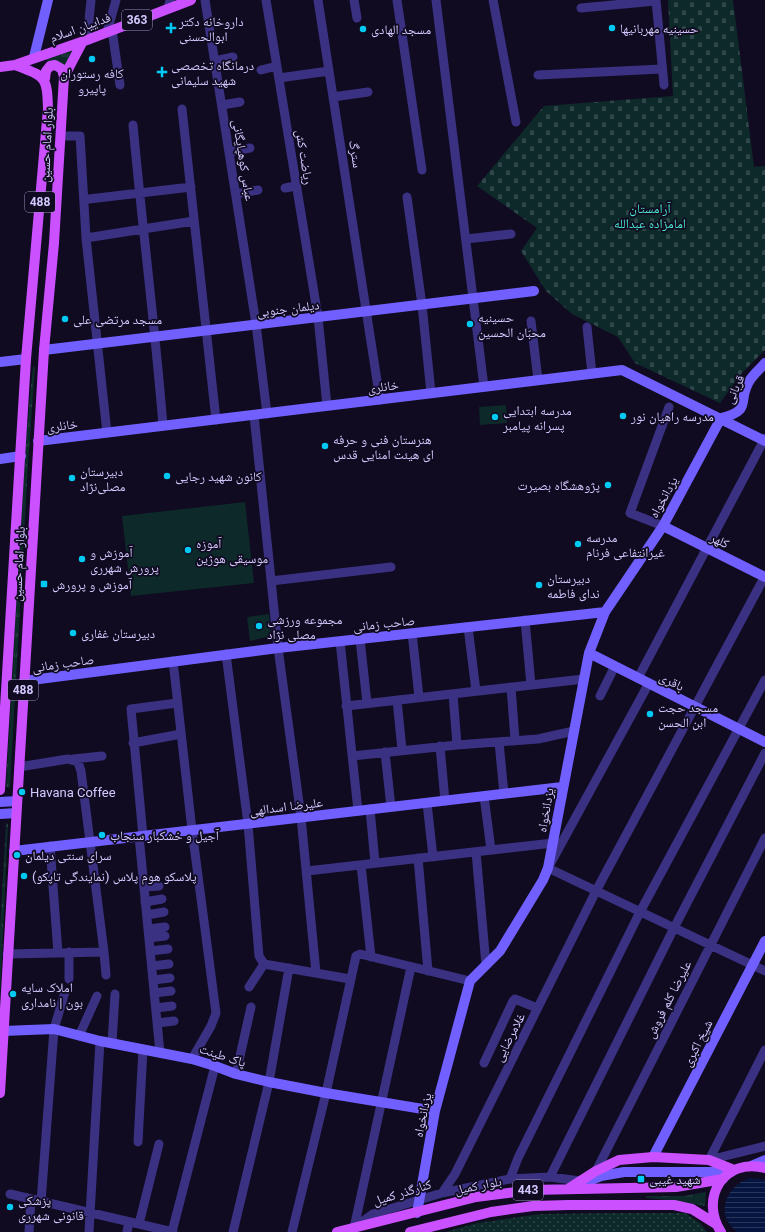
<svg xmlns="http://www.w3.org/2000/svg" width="765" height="1232" viewBox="0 0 765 1232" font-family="Roboto,'Noto Naskh Arabic',sans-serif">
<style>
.grass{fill:url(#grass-tufts)}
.cemetery{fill:url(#cemetery-stones)}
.park{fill:url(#park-dots)}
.garden{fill:#0d292a}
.water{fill:url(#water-rules)}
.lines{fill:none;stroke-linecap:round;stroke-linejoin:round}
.street{stroke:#3b3183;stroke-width:9}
.secondary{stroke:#7160ff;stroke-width:10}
.primary{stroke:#cb50ff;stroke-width:10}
.poi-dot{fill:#00c9f4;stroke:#100b20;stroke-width:1.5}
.labels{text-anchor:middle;stroke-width:3.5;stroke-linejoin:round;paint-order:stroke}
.shield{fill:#100b20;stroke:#9990bc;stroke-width:1}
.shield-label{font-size:12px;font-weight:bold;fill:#d4c9ff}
.poi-label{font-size:13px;fill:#d4c9ff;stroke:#100b20;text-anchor:start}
.street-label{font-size:13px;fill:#d4c9ff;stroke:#100b20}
.park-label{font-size:13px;fill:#4be9ce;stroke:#100b20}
</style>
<defs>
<pattern id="grass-tufts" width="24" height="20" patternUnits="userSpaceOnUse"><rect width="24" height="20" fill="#0d292a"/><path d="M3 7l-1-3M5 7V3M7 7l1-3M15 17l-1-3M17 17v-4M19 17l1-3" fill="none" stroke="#2f474a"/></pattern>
<pattern id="cemetery-stones" width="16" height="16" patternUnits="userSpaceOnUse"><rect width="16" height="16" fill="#0d292a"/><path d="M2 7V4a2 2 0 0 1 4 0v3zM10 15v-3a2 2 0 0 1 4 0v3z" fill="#2f474a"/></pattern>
<pattern id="park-dots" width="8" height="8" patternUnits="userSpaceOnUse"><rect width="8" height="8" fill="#0d292a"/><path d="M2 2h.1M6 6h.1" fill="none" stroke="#2f474a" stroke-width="1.8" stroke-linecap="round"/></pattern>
<pattern id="water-rules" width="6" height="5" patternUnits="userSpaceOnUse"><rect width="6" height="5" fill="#05153f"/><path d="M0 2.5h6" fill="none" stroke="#29365c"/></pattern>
</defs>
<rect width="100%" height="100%" fill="#100b20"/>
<!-- grass -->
<path class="grass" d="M75,48L63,82L54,68L45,58Z
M33,367H35L28,464L11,769L10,787L8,788L6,786L26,436Z
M6,823L8,824L0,998V927Z
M706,1192L705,1206L678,1201L646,1198V1196H684Z"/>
<!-- cemetery -->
<path class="cemetery" d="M668,0H733L754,167L765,166V350L740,375L720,403L635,363L618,337L572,314L546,291L521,251L537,228L477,186L544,106L673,96Z"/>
<!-- park -->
<path class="park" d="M612,1213H685L700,1223L707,1232H445L477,1223L540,1214Z"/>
<!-- garden -->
<path class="garden" d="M506,405L507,423L480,425L479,407Z
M245,502L254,583L131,596L122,516Z
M269,614L271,636L250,641L247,617Z"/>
<!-- water -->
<path class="water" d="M750,1178L765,1180V1232H738C714,1216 725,1186 750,1178Z"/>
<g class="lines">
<!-- street -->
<path class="street" d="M205,0L256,324L267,414
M266,0L318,317L327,406
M318,0L380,400
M354,0L357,18
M397,0L422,170
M436,0L484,387
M493,0L516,122
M656,0L664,85
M168,8L170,0
M581,8L656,1
M112,30L120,85
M107,32L116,0
M87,40L91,0
M215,61L233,57
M261,70L277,66
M538,75L662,69
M279,78L329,71
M333,97L368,92
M222,105L240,102
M182,109L216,420
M133,125C142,225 155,325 163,426
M67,136H80L86,238L107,433
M229,152L250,148
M285,188L296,186
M236,194L258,190
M407,197L422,305L431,393
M89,199L191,187
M86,238L194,221
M466,239L511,234
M531,321L538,380
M587,327L592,374
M254,415L278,648L301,817L316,973
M663,526L630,513L669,407
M271,581L391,567
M525,620L531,685
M468,627L476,691
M412,633L419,697
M360,639L367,703
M340,641L358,811
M226,654L248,824L259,956L264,964
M173,661L192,830L216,1013L211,1026L192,1059
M638,678L765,438
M649,683L548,868L765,971
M511,687L515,740
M453,694L457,745
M600,696L615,666
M397,700L402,750
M346,706L584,679
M499,742L504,794
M133,743L181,734
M440,746L445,801
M385,752L391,807
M352,756L457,745L538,739L574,731
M73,759L102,756
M19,767L68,759L78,762L81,771L104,952L106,975
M484,796L491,850
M427,803L433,857
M370,809L375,863
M139,836L160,1053
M143,836L131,709L177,703
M50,846L58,953
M476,852L486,965
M418,858L428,971
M361,865L371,957
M307,871L553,843
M144,887L159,886
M145,902L162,899
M147,915L164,912
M148,929L165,927
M149,938L165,936
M150,951L168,949
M7,954L104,952
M264,964L350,979
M152,966L169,964
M69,979V952
M153,980L170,978
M249,987L264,964
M154,993L171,991
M156,1008L172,1006
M157,1023L174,1021
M79,1036L97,996
M112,1043L115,994
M484,1063L513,1001L515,999L537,1008
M236,1074L251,1007
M138,1142L143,1049
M709,1160L765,1050
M709,1160L765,1146
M596,1171L765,838
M550,1177L674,928L765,753
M510,1179L518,1158L640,912L765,680
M442,1193L455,1174L596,891L765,576
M10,1194L173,1232
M41,1202L54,1029L65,992
M139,1224L159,1144
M355,1227L373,1214L442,1193L510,1179L550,1177L580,1181
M354,1228L411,967
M29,1232L31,1199
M89,1232L100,1041
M127,1232L129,1222
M172,1232L215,1066
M233,1232L269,1082L289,968
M292,1232L326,1093L356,956L360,954L470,981"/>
<!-- secondary -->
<path class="secondary" d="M34,57L48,0
M44,350L534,291
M0,362L26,359
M721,418C754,410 736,401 750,380C754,374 760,369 765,363
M38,441L622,370L765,441
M0,459L21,456
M663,526L765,577
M589,653L765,742
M24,681L278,648L605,612
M0,802L17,801
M0,814L16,813
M14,851L562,787
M3,1031L54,1029L100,1041L192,1059L215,1066L236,1074L269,1082L326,1093L435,1111
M653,1157L765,941
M751,1166L765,1160
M581,1184L601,1176L624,1172H731
M417,1213L435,1111L470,981L500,951L543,880L548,868L589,653L605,612L663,526L721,418"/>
<!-- primary -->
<path class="primary" d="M0,67L15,65L87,40L191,0
M45,79L46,71L50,66L55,65L62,69L64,77
M0,790L26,359L48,109C47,76 46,77 15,65
M0,1093L44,350L54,243L64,77L83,41
M568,1189L596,1171L619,1160L653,1157L709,1160L734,1170
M337,1232L476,1197L531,1190L676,1187L723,1179
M410,1232L491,1212L533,1206L568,1205H674L692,1209L716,1224
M721,1232C699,1198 724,1157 765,1168"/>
</g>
<!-- markers -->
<g class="poi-dot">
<path d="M169 22h4v4h4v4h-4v4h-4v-4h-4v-4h4z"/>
<circle cx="612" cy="28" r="4"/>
<circle cx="363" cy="29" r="4"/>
<circle cx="92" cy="59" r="4"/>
<path d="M160 66h4v4h4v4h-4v4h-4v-4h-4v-4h4z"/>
<circle cx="65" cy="319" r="4"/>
<circle cx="470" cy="324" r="4"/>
<circle cx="623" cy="416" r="4"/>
<circle cx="495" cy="417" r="4"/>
<circle cx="325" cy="446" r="4"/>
<circle cx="167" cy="476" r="4"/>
<circle cx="72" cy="478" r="4"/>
<circle cx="608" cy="485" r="4"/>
<circle cx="578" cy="544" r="4"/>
<circle cx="188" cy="550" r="4"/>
<circle cx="82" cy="559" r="4"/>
<rect x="40" y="580" width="8" height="8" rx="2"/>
<circle cx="539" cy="585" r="4"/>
<circle cx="259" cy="626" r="4"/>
<circle cx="73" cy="633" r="4"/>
<circle cx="650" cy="714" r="4"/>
<circle cx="22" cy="792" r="4"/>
<circle cx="102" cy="835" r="4"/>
<circle cx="17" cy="855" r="4"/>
<circle cx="24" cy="876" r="4"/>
<circle cx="13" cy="994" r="4"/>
<rect x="637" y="1175" width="8" height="8" rx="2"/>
<circle cx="10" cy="1207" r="4"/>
</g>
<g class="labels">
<!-- shield labels -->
<g class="shield">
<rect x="122" y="10" width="30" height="20" rx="3"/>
<rect x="25" y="192" width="30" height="20" rx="3"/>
<rect x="8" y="680" width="30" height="20" rx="3"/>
<rect x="513" y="1180" width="30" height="20" rx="3"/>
</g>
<g class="shield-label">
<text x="137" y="24">363</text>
<text x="40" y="206">488</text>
<text x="23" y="694">488</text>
<text x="528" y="1194">443</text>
</g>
<!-- poi labels -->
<g class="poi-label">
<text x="179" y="26">داروخانه دکتر<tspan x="179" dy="15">ابوالحسنی</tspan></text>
<text x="620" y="33">حسینیه مهربانیها</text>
<text x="371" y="34">مسجد الهادی</text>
<text x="171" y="70">درمانگاه تخصصی<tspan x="171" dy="15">شهید سلیمانی</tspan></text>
<text x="92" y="78" text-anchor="middle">کافه رستوران<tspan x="92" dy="15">پاپیرو</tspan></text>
<text x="478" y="322">حسینیه<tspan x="478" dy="15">محبّان الحسین</tspan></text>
<text x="73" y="324">مسجد مرتضی علی</text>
<text x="503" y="415">مدرسه ابتدایی<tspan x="503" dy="15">پسرانه پیامبر</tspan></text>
<text x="631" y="421">مدرسه راهیان نور</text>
<text x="333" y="444">هنرستان فنی و حرفه<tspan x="333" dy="15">ای هیئت امنایی قدس</tspan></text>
<text x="80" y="476">دبیرستان<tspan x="80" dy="15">مصلی‌نژاد</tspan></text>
<text x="175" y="481">کانون شهید رجایی</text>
<text x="600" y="490" text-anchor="end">پژوهشگاه بصیرت</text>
<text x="586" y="542">مدرسه<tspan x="586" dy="15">غیرانتفاعی فرنام</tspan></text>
<text x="196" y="548">آموزه<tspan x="196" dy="15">موسیقی هوژین</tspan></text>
<text x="90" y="557">آموزش و<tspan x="90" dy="15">پرورش شهرری</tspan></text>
<text x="547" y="583">دبیرستان<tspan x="547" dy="15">ندای فاطمه</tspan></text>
<text x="52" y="589">آموزش و پرورش</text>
<text x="267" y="624">مجموعه ورزشی<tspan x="267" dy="15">مصلی نژاد</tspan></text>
<text x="81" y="638">دبیرستان غفاری</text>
<text x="658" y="712">مسجد حجت<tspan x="658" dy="15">ابن الحسن</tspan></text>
<text x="30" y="797">Havana Coffee</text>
<text x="110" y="840">آجیل و خشکبار سنجاب</text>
<text x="25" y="860">سرای سنتی دیلمان</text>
<text x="32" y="881">پلاسکو هوم پلاس (نمایندگی تاپکو)</text>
<text x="21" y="992">املاک سایه<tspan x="21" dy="15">بون | نامداری</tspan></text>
<text x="649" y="1184">شهید غیبی</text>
<text x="18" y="1205">پزشکی<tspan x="18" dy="15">قانونی شهرری</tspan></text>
</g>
<!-- street labels -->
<g class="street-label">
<text transform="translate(80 27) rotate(-20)" y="5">فداییان اسلام</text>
<text transform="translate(46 145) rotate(-87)" y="5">بلوار امام حسین</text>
<text transform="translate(356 154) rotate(81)" y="5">سترگ</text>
<text transform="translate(305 157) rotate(81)" y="5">ریاضت کش</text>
<text transform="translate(244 160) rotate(81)" y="5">عباس کوهپایگانی</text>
<text transform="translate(288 308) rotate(-7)" y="5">دیلمان جنوبی</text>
<text transform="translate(383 386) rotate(-7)" y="5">خانلری</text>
<text transform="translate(734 389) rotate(-65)" y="5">قربانی</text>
<text transform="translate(62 425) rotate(-7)" y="5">خانلری</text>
<text transform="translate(663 497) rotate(-61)" y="5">یزدانخواه</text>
<text transform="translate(720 540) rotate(26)" y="5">کلهر</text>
<text transform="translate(18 564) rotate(-87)" y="5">بلوار امام حسین</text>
<text transform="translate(384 623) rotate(-6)" y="5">صاحب زمانی</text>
<text transform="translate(63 663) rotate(-8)" y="5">صاحب زمانی</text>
<text transform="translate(672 681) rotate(27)" y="5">باقری</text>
<text transform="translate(286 806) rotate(-7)" y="5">علیرضا اسدالهی</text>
<text transform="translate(545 810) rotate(-80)" y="5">یزدانخواه</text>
<text transform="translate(668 999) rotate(-63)" y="5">علیرضا کلم فروش</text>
<text transform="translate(509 1037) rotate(-63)" y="5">غلامرضایی</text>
<text transform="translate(697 1043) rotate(-63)" y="5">شیخ اکبری</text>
<text transform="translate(223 1055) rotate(18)" y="5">پاک طینت</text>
<text transform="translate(422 1115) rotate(-78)" y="5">یزدانخواه</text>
<text transform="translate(478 1185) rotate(-11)" y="5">بلوار کمیل</text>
<text transform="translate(402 1192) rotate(-17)" y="5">کنارگذر کمیل</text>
</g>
<!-- park labels -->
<g class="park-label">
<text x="650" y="213">آرامستان<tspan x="650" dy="15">امامزاده عبدالله</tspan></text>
</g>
</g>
</svg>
